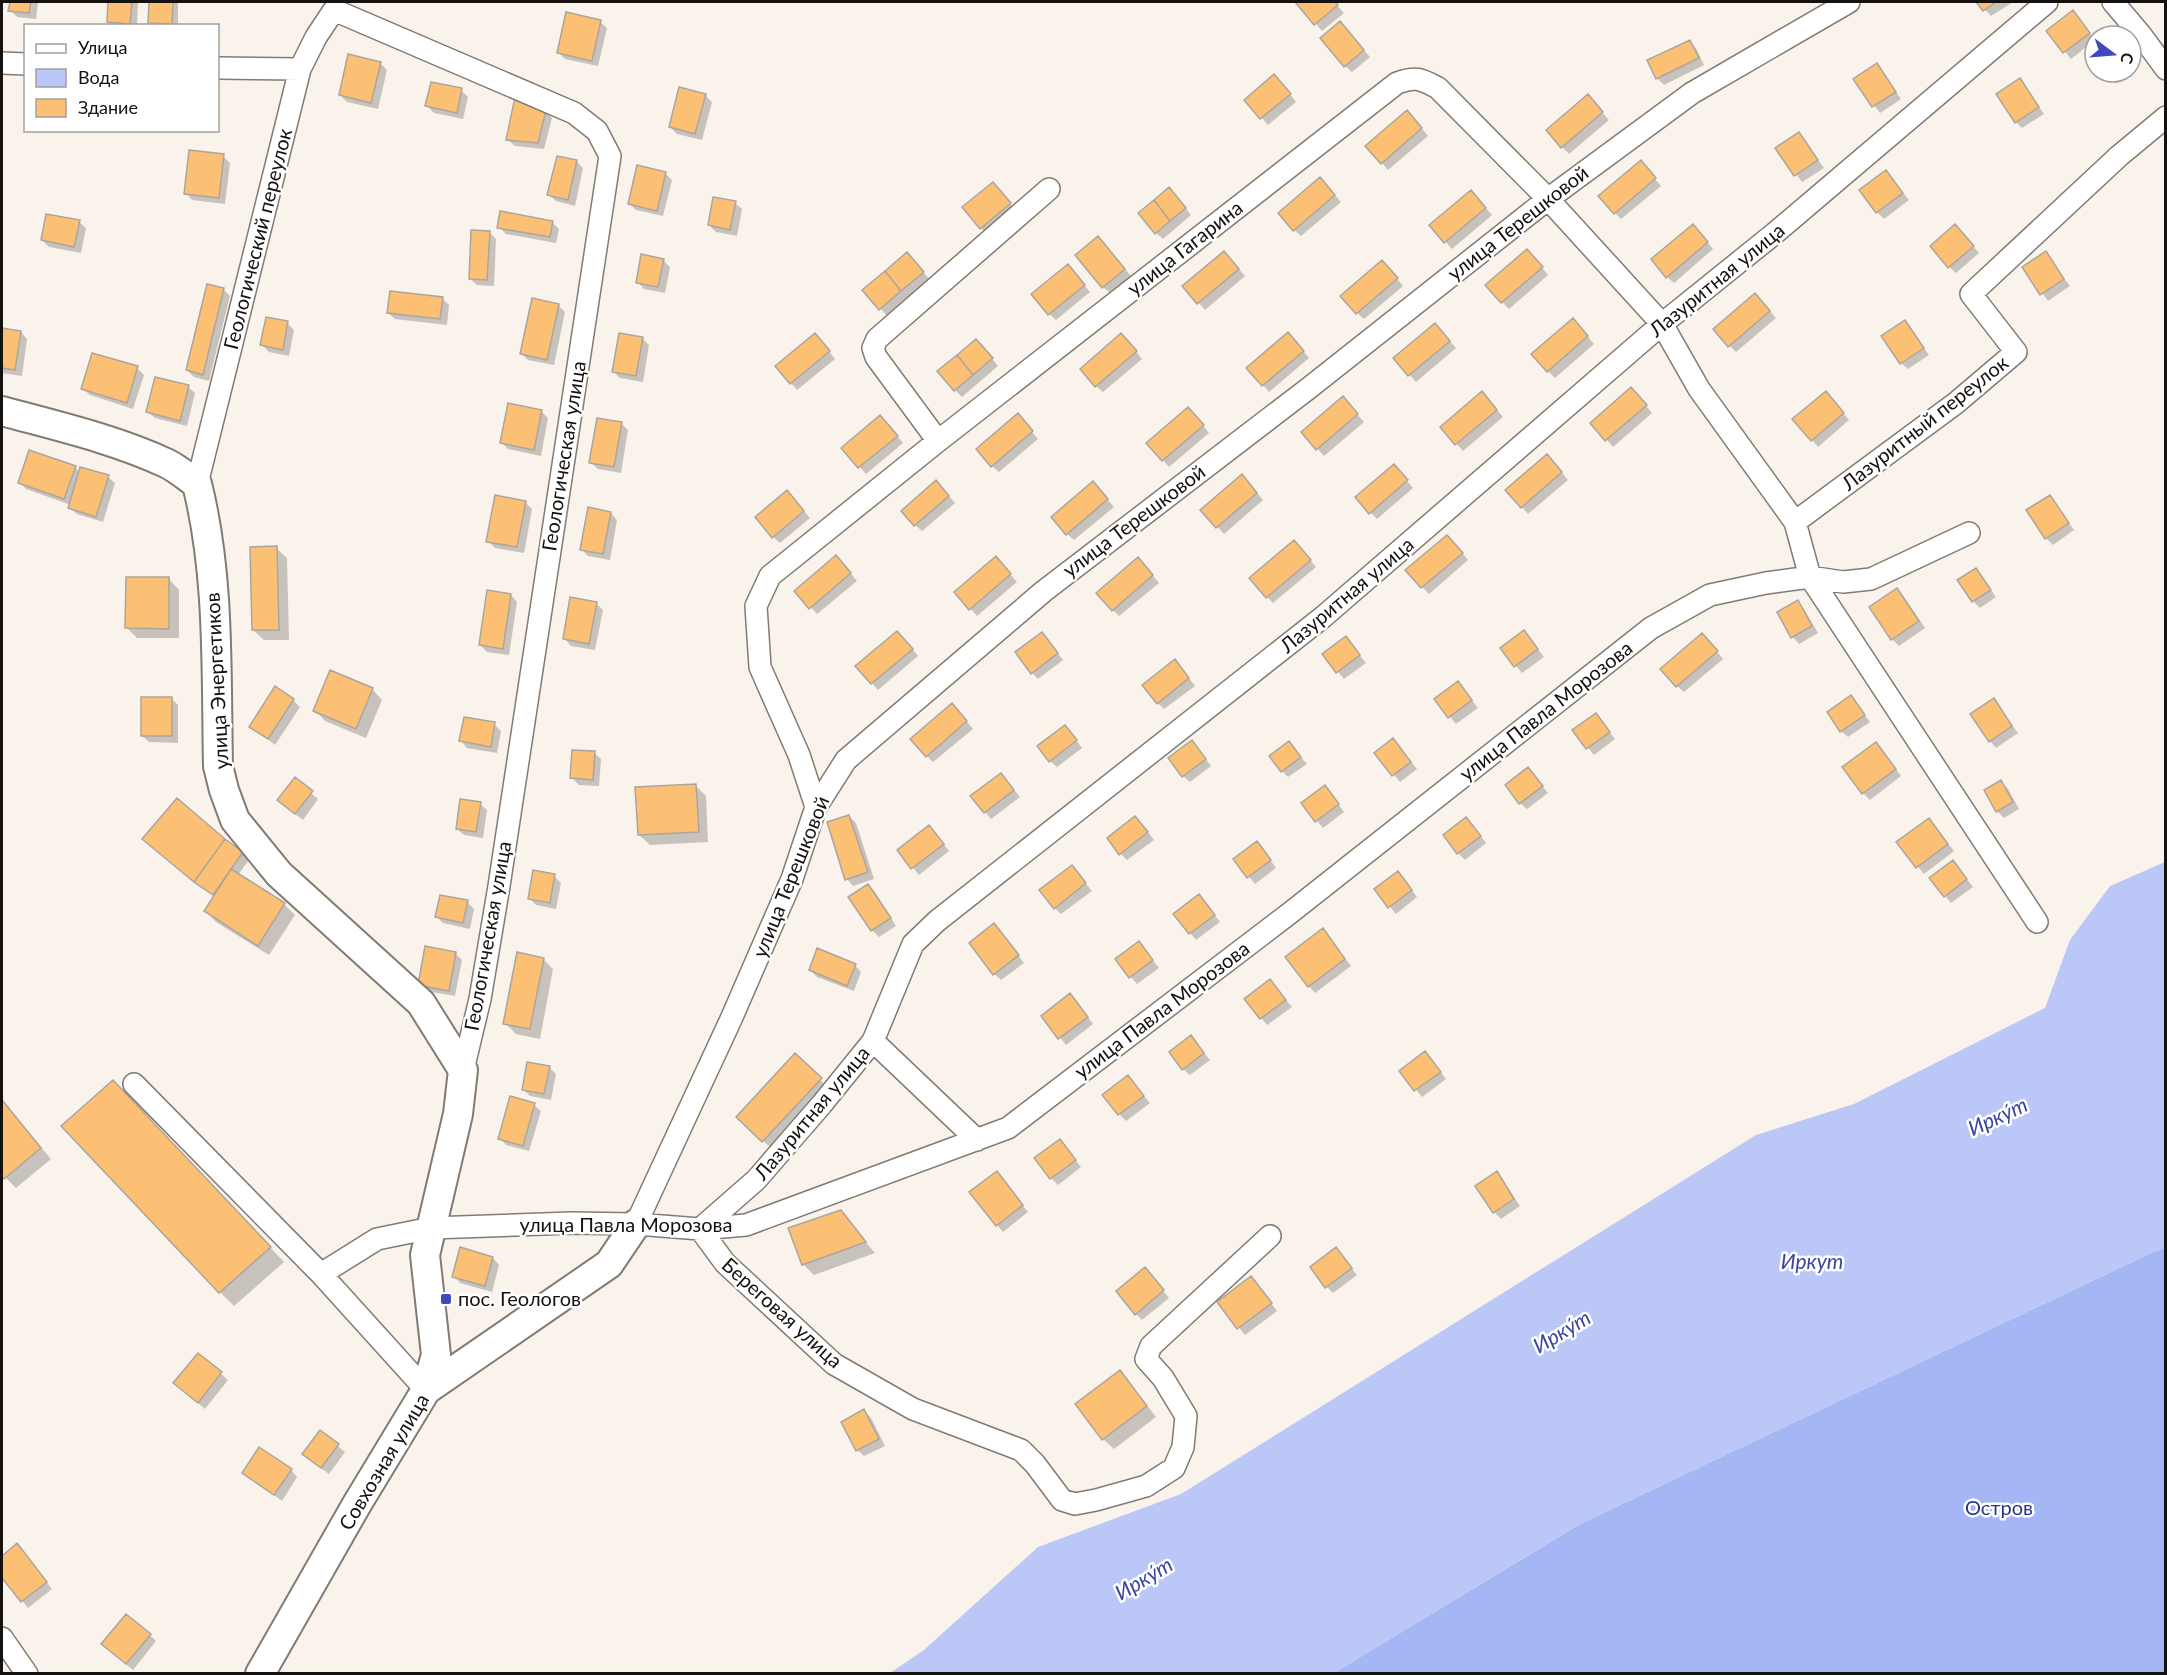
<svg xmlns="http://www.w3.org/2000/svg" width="2167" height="1675" viewBox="0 0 2167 1675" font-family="Lato,sans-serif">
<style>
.forest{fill:#a5b6f5}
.water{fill:#bac7f7}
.shadow{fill:#0003}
.building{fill:#fcc075;stroke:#aca59d;stroke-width:1.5}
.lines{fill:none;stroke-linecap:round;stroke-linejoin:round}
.street-casing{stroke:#817b73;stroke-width:24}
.secondary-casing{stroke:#817b73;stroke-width:32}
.street{stroke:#fff;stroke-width:21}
.secondary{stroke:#fff;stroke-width:28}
.poi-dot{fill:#3d49bd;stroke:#fff;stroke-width:2}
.labels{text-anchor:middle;stroke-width:5;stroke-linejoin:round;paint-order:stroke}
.street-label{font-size:20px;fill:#14110f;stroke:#fff}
.poi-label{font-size:20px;fill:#14110f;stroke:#fff;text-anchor:start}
.park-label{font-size:20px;fill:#2b348c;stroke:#fff}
.water-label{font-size:21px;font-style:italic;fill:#39459f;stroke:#fff}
</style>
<rect width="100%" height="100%" fill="#faf3eb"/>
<!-- forest -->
<path class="forest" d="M2165,1248V1673L1337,1674V1671L1580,1524L2153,1252Z"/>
<!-- water -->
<path class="water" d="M2165,862V1248L2153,1252L1580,1524L1337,1671V1673H890L924,1650L1038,1547L1181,1494L1756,1135L1854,1104L2045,1008L2070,940L2110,886Z"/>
<!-- shadow -->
<path class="shadow" d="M11,2H38L36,19L17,17L10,10Z
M110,2H138L137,26H113L108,21Z
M151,2H178V26H153L149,22Z
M1297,2H1334L1344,13L1322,31Z
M1978,2H2013L1991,16Z
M2073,12L2095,40L2071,59L2048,31Z
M600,22L607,28L598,66L565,59L558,52Z
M1346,30L1370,57L1352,72L1345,66Z
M1690,42L1696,48L1704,65L1664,85L1657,78Z
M380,63L387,70L378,109L347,102L340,95Z
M1877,65L1901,99L1880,113L1855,80Z
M2020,80L2044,114L2022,128L2016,122Z
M1281,83L1296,102L1268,125L1246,100Z
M461,90L468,97L463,119L434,113L427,106Z
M705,95L712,102L702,140L677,134L670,127Z
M1594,103L1609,120L1569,154L1562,147Z
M546,112L552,118L544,149L515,146L508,140Z
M1414,119L1428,136L1388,170L1382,163Z
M1799,134L1824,168L1802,182L1777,149Z
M223,156L230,163L225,204L192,200L186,193Z
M558,157L577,162L583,168L575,206L556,201L549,195Z
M1647,169L1661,186L1621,219L1615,213Z
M1886,172L1909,200L1884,219L1877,212Z
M665,173L672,180L663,216L636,210L629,203Z
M1326,185L1341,202L1301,236L1294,230Z
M999,190L1016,211L988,235L981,228Z
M1176,196L1191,215L1163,239L1156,233Z
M1477,198L1492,215L1452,249L1431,225Z
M735,203L742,209L737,236L716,232L709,225Z
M79,222L86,228L81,253L49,247L42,240Z
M552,222L559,229L556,243L506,234L499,227Z
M489,232L496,239L494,286L477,285L470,279Z
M1699,232L1713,249L1674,283L1667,277Z
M1962,233L1979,253L1956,273L1949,267Z
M1104,244L1131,276L1110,293L1103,287Z
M2045,253L2070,286L2048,301L2024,268Z
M1534,258L1548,275L1509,309L1502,302Z
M1230,259L1245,276L1205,310L1184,286Z
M663,260L670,267L665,293L644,289L638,282Z
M914,261L930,280L887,316L864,290Z
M1389,269L1403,286L1364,319L1357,313Z
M1074,273L1090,292L1056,320L1049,314Z
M223,289L230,296L209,381L194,377L187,370Z
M442,298L449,305L447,325L395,319L388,313Z
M1761,301L1776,318L1736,352L1729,345Z
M558,305L565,312L554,365L528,360L522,354Z
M1905,322L1929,355L1908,369L1901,363Z
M287,323L294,330L289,356L269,352L262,345Z
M1580,327L1594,344L1555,378L1548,371Z
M2,329L21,332L27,339L22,376L2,373Z
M1441,331L1456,348L1416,382L1395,359Z
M642,338L649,345L643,382L620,378L614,372Z
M821,341L835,359L797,390L777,366Z
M1128,341L1142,359L1103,392L1096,386Z
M1295,341L1309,358L1269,392L1263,385Z
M983,347L998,366L962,397L955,390Z
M137,368L144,375L133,409L90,395L83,389Z
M188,387L195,393L187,426L155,418L148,412Z
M1638,396L1652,413L1613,447L1592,423Z
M1488,400L1503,417L1463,451L1442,427Z
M1832,400L1849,420L1818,447L1812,440Z
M1349,405L1364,422L1324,456L1303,432Z
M541,411L548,418L541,456L508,449L501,442Z
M1195,416L1209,433L1169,467L1163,460Z
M1024,422L1038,439L999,472L992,466Z
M621,423L628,430L621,473L598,469L591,463Z
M887,424L903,443L866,474L843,448Z
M1554,463L1568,480L1528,514L1522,507Z
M75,467L80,473L108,477L115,483L103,522L77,514L70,508L71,505L26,489L20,483Z
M1400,473L1413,488L1377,519L1371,513Z
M1249,483L1263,500L1224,534L1202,510Z
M943,489L955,503L922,531L915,525Z
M1099,490L1114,507L1074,540L1067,534Z
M2050,497L2074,530L2053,545L2046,538Z
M794,499L810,518L780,543L773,537Z
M525,502L532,509L524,553L495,548L488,541Z
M611,513L617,520L610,560L588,556L581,549Z
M1454,543L1468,560L1429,594L1407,570Z
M276,548L287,558L289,640H264L253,630Z
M1301,549L1316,567L1273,603L1267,597Z
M843,564L857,581L817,614L796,591Z
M1002,565L1017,582L977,616L956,592Z
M1145,566L1159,583L1119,616L1113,610Z
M1976,570L1996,597L1980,608L1973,601Z
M169,579L179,590V638H137L127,628Z
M1897,590L1904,597L1925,628L1899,646L1892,639Z
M511,595L517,602L509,655L487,652L480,645Z
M1798,602L1804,609L1818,633L1799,644L1793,637Z
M596,603L603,610L595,650L571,646L565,639Z
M1524,632L1544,657L1522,673L1502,648Z
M1346,638L1366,663L1344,679L1324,655Z
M904,639L918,656L878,690L872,683Z
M1048,640L1063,660L1038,679L1032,673Z
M1709,642L1723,659L1684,692L1677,686Z
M1181,668L1195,686L1164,709L1158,703Z
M372,689L382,700L366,738L325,721L315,710Z
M1464,690L1478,708L1456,724L1436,700Z
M1851,697L1870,722L1848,737L1841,731Z
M172,699L178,705V743L149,742L142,736Z
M293,700L300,707L275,745L251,726Z
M1993,700L2018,733L1996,748L1990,741Z
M959,712L973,729L933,762L927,756Z
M1596,715L1615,739L1594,755L1574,731Z
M494,724L501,731L497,753L467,748L461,741Z
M1071,733L1082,748L1057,767L1050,761Z
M1289,743L1307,764L1288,777L1282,771Z
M1399,747L1417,769L1400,782L1376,753Z
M1198,749L1211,766L1190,782L1183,776Z
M1882,750L1901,776L1870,800L1863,793Z
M594,753L601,759L599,786L579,785L572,778Z
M1528,769L1548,793L1527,809L1520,803Z
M295,780L318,799L303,820L286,807Z
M1007,781L1020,797L991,819L985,812Z
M2001,782L2008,789L2019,809L2004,818L1997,811Z
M695,785L706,796L708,842L650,845L639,835Z
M1331,794L1344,812L1323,828L1303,804Z
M480,804L487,810L483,838L464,835L457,829Z
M849,816L856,823L874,879L853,886L847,879Z
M1929,820L1954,851L1924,874L1899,843Z
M1142,824L1154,840L1127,860L1121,854Z
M1473,826L1486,843L1465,860L1458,853Z
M936,834L949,851L919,875L899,851Z
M144,839L224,840L242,853L249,860L238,875L284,904L295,915L269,955L216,922L206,911L215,897L154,849Z
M1263,850L1276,868L1255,884L1235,859Z
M1953,862L1973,887L1951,903L1931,879Z
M1072,867L1092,891L1061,914L1055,908Z
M554,876L561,883L556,909L536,905L529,898Z
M1404,880L1417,897L1396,914L1376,889Z
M868,886L875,892L896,926L879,937L872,930L850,897Z
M1199,896L1220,922L1196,940L1175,914Z
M467,902L474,909L470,929L443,923L437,917Z
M1001,932L1024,963L1001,980L994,974Z
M1329,937L1351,966L1315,993L1309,986Z
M1145,950L1159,968L1137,984L1117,960Z
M455,953L462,960L455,996L426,991L419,984Z
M543,959L553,969L540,1039L516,1034L505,1023Z
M855,965L861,972L854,991L817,977L810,970Z
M1270,981L1292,1007L1267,1025L1246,999Z
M1077,1002L1093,1024L1066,1045L1043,1016Z
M1197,1044L1210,1060L1190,1075L1183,1069Z
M1431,1060L1446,1079L1422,1097L1401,1071Z
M549,1067L556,1074L551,1100L530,1096L523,1089Z
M1128,1077L1150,1103L1126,1121L1119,1114Z
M820,1080L831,1090L774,1151L738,1117Z
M127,1096L284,1262L234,1306L220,1292Z
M2,1101L51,1159L16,1188L2,1174Z
M534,1105L541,1111L529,1151L506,1145L500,1138Z
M1060,1141L1081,1167L1058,1185L1051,1178Z
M1497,1173L1503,1180L1520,1206L1501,1219L1494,1212Z
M1003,1180L1028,1212L1003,1232L997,1225Z
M840,1212L875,1253L814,1275L803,1264Z
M462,1249L493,1258L499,1265L492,1292L460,1283L454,1276Z
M1342,1256L1357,1275L1333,1293L1327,1287Z
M1151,1276L1169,1298L1142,1320L1136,1314Z
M1258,1285L1277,1311L1245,1335L1219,1302Z
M199,1355L228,1380L205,1409L182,1390Z
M1120,1372L1130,1383L1156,1417L1114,1449L1103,1439Z
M864,1411L871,1418L885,1446L864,1456L857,1450Z
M321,1432L345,1452L329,1474L311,1461Z
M291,1470L297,1477L282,1501L244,1473Z
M17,1545L52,1589L28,1608L2,1575V1558Z
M150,1635L156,1641L133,1670L110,1651Z"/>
<!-- building -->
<path class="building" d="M10,2H31L29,13L8,11Z
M108,2H132L130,24L107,22Z
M149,2H173L172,24L148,23Z
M1295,2H1335L1338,5L1314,25Z
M1976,2H1996L1983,11Z
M2073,10L2090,33L2063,53L2046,31Z
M566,12L601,20L592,61L557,53Z
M1340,21L1364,50L1344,67L1320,38Z
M1690,40L1699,58L1656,79L1647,60Z
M348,54L381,62L371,103L339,95Z
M1877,63L1896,92L1872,107L1853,79Z
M1274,74L1291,94L1260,119L1244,100Z
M2020,78L2039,107L2015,123L1996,94Z
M431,82L462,88L457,113L425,106Z
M679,87L706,94L695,134L669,127Z
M1588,94L1603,112L1561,148L1546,130Z
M515,97L546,110L538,143L506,140Z
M1407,110L1422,128L1381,164L1365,146Z
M1799,132L1818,160L1794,176L1775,148Z
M189,150L224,154L219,198L184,194Z
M557,156L577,160L568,200L547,195Z
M1641,160L1656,178L1614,214L1598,196Z
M637,165L666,172L657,211L628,204Z
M1886,170L1903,193L1876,213L1859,190Z
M1320,177L1335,195L1293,231L1278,213Z
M993,182L1011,203L980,229L962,207Z
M1169,187L1186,208L1170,221L1154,200Z
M1471,190L1486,208L1444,243L1429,225Z
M713,197L736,201L730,230L708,225Z
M1154,200L1170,221L1155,234L1138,213Z
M500,211L553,221L550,237L497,228Z
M46,214L80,220L74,247L41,240Z
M1693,224L1708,242L1666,278L1651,259Z
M1955,224L1974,246L1948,268L1930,246Z
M471,230L490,231L487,280L469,279Z
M1098,236L1125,269L1102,288L1075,255Z
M1527,249L1543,267L1501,303L1485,285Z
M1224,251L1239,269L1197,304L1182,286Z
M2046,251L2064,279L2040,295L2022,267Z
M907,252L924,272L901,291L885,271Z
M641,254L664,259L658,287L636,283Z
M1382,260L1398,278L1356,314L1340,296Z
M1068,264L1085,285L1048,315L1031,294Z
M885,271L901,291L879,310L862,290Z
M207,284L224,288L203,375L186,370Z
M390,291L443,297L440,319L387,313Z
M1755,293L1770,311L1728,347L1713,329Z
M532,298L559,304L547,360L520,354Z
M266,317L288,321L283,350L260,345Z
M1573,318L1588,336L1547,372L1531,354Z
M1905,320L1924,348L1900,364L1881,336Z
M1435,323L1450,341L1408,376L1393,358Z
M2,328L21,331L15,370L2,368Z
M1288,332L1304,351L1262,386L1246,368Z
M619,333L643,337L636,376L612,372Z
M815,333L830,351L790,384L775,366Z
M1121,333L1137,351L1095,387L1080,369Z
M976,339L993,358L973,375L957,355Z
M92,353L138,366L127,403L81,389Z
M957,355L973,375L954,391L937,371Z
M155,377L189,385L180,421L146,412Z
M1631,387L1647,405L1605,441L1590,423Z
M1482,391L1497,410L1455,445L1440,427Z
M1826,391L1844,413L1811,441L1792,419Z
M1343,396L1358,414L1316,450L1301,432Z
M508,403L542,410L534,450L500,443Z
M1188,407L1204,425L1162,461L1146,443Z
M1018,413L1033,431L991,467L976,449Z
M880,415L898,436L858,468L841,448Z
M597,418L622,422L614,467L589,463Z
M29,450L76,466L64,499L18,483Z
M1547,454L1562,472L1521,508L1505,490Z
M1394,464L1408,480L1369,514L1355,497Z
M80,467L109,475L96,517L68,508Z
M1242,474L1257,493L1216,528L1200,510Z
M936,480L949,496L914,526L901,511Z
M1093,481L1108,499L1066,535L1051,517Z
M787,490L804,511L772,538L755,517Z
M495,495L526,501L517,547L486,542Z
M2050,495L2069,523L2045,539L2026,510Z
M588,507L611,512L603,554L580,550Z
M1447,535L1463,553L1421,588L1405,570Z
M1294,540L1311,560L1266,598L1249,578Z
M277,546L279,630H252L250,547Z
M836,555L851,573L809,609L794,591Z
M996,556L1011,574L969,610L954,592Z
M1138,557L1153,575L1112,611L1096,593Z
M1976,568L1991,590L1972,602L1957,580Z
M126,577H169V629L125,628Z
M1897,588L1919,621L1891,640L1869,607Z
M487,590L511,594L503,649L479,645Z
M570,597L597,602L589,644L563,639Z
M1798,600L1812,626L1791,638L1777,612Z
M1524,630L1538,649L1514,667L1500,648Z
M897,631L913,649L871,684L855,666Z
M1042,632L1058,653L1031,674L1015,652Z
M1702,633L1718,651L1676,687L1660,669Z
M1346,636L1360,655L1336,673L1322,654Z
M1175,659L1189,678L1157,704L1142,685Z
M330,670L373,688L356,729L313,711Z
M1458,681L1472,700L1448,718L1434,699Z
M275,686L294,699L268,739L249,727Z
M1851,695L1865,715L1840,732L1827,712Z
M141,697H172V736H141Z
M1994,698L2012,726L1989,742L1970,714Z
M952,703L967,721L926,757L910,739Z
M1596,713L1610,732L1586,749L1572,730Z
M464,717L495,722L491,747L459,741Z
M1065,725L1077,740L1049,762L1037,746Z
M1393,738L1411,762L1392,776L1374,753Z
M1192,740L1206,759L1182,777L1168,758Z
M1289,741L1301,757L1281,772L1269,756Z
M1876,742L1896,769L1862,794L1842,767Z
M572,750L595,751L593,780L570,778Z
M1528,767L1543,786L1519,804L1505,785Z
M1001,773L1014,790L984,813L970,796Z
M295,777L313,791L295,814L277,800Z
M2001,780L2013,802L1996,812L1984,790Z
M696,784L699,832L638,835L635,787Z
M1325,785L1339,804L1315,822L1301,803Z
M177,798L225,839L194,882L142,839Z
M460,799L481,802L476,832L456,829Z
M849,815L868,872L845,880L827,822Z
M1135,816L1148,832L1119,855L1107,838Z
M1466,817L1481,836L1457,854L1443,835Z
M1929,818L1948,844L1916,868L1896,842Z
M929,825L944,844L911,869L897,850Z
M225,839L243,852L213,895L194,882Z
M1257,841L1271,860L1247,878L1233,859Z
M1953,860L1967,879L1944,897L1929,878Z
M1072,865L1086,883L1054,909L1039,890Z
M231,869L285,903L258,946L204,911Z
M533,870L555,874L550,903L528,899Z
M1398,871L1412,890L1388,908L1374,889Z
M868,884L891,918L871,931L848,897Z
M1199,894L1215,915L1189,934L1173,914Z
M440,895L468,900L463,923L435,917Z
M994,923L1019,955L993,975L969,943Z
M1323,928L1345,959L1308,987L1285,957Z
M1139,941L1153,960L1129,978L1115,959Z
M425,946L456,952L449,991L418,985Z
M817,948L856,964L847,986L809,970Z
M517,952L544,958L530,1029L503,1024Z
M1270,979L1286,1000L1260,1019L1244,999Z
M1070,993L1088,1017L1058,1039L1041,1016Z
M1191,1035L1204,1053L1182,1070L1169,1052Z
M1425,1051L1441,1072L1414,1091L1399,1071Z
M795,1053L822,1078L762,1142L736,1117Z
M527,1062L550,1066L544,1094L522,1090Z
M1128,1075L1144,1096L1118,1115L1102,1095Z
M113,1080L271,1247L219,1293L61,1126Z
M510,1096L535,1103L523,1146L498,1139Z
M2,1100L41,1148L4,1179L2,1176Z
M1060,1139L1076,1160L1050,1179L1034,1158Z
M997,1171L1023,1205L996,1226L969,1192Z
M1497,1171L1514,1199L1493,1213L1475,1186Z
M841,1210L866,1242L802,1265L788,1228Z
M460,1247L493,1257L485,1286L452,1277Z
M1336,1247L1352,1268L1325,1288L1310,1267Z
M1145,1267L1164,1290L1135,1315L1116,1291Z
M1251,1276L1272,1303L1237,1329L1217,1302Z
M198,1353L222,1372L198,1403L173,1383Z
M1120,1370L1147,1406L1102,1440L1075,1404Z
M864,1409L879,1439L856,1451L841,1422Z
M320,1430L339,1444L321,1468L302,1454Z
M259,1447L292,1469L274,1495L242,1473Z
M17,1543L47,1582L21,1602L2,1578V1556Z
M126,1614L151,1634L126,1664L101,1644Z"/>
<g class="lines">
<defs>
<path id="street" d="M2113,2L2141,35L2166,69
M334,10L574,113L597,131L610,156L499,886L480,999L463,1070
M2,63L26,64
M218,68L300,69
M938,441L876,357L873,348L877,339L1049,189
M197,484L300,69L316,37L334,10
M1795,522L1956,403L2016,352L1971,294L2119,156L2166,117
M816,807L799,755L760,667L756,606L770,576L938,441L1397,83C1416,76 1421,79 1438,88L1548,199L1662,324L1699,389L1795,522L1810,577L2037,922
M873,1041L977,1140
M134,1084L321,1274L426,1390
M636,1224L732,1017L792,879L816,807L846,760L1044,591L1309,388L1548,199L1692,93L1849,2
M1270,1236L1151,1346L1146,1359L1163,1378L1186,1416L1183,1447L1174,1468L1146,1486L1096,1500L1075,1504L1062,1500L1035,1464L1021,1450L913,1409L834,1364L725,1263L700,1229L756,1180L822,1104L873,1041L913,944L937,921L1323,617L1662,324L1775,233L2047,2
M321,1274L377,1239L431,1228L571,1223L636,1224L700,1229L746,1225L1008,1128L1290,913L1651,628L1710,595L1766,583L1810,577L1843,582L1871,579L1969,533
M2,1638L27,1674"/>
<path id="secondary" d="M2,411C57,426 114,439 166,463C177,468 187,477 197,484C220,576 216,672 218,766L224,790L235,820L279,874L421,1003L463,1070L458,1114L425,1255L436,1355L426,1390
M260,1674L357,1504L426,1390L609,1264L636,1224"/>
</defs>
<!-- street casing -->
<use href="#street" class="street-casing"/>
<!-- secondary casing -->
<use href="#secondary" class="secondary-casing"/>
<!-- street -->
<use href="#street" class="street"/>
<!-- secondary -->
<use href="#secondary" class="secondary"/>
</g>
<!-- markers -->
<rect class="poi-dot" x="440" y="1293" width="12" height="12" rx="3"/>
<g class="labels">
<!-- street labels -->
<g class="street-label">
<text transform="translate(1518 223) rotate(-38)" y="7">улица Терешковой</text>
<text transform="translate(258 239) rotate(-76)" y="7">Геологический переулок</text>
<text transform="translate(1185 248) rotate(-38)" y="7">улица Гагарина</text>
<text transform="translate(1717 280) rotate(-39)" y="7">Лазуритная улица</text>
<text transform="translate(1925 423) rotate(-38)" y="7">Лазуритный переулок</text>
<text transform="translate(564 456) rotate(-81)" y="7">Геологическая улица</text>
<text transform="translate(1134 521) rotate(-37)" y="7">улица Терешковой</text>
<text transform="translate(1347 595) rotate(-40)" y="7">Лазуритная улица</text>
<text transform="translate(217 681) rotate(-93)" y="7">улица Энергетиков</text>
<text transform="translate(1546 711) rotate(-38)" y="7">улица Павла Морозова</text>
<text transform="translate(791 877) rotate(-68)" y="7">улица Терешковой</text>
<text transform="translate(488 936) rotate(-80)" y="7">Геологическая улица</text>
<text transform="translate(1162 1010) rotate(-37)" y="7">улица Павла Морозова</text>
<text transform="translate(812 1113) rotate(-50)" y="7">Лазуритная улица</text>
<text x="626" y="1232">улица Павла Морозова</text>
<text transform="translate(782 1313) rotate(42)" y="7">Береговая улица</text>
<text transform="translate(384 1462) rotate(-59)" y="7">Совхозная улица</text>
</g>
<!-- poi labels -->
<g class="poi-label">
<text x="458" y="1306">пос. Геологов</text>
</g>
<!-- park labels -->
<g class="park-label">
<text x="1999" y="1515">Остров</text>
</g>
<!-- water labels -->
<g class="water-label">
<text transform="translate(1998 1117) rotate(-25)" y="7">Ирку́т</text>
<text x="1812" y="1269">Иркут</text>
<text transform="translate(1562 1332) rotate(-31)" y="7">Ирку́т</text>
<text transform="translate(1144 1579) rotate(-31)" y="7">Ирку́т</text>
</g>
</g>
<!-- border -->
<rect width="2167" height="1675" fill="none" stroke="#14110f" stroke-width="6"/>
<!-- legend -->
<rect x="24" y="24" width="195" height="108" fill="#ffffff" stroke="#a1a09f" stroke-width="1.5"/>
<rect x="36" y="44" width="30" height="9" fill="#ffffff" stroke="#a1a09f" stroke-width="1.5"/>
<text x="78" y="54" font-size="18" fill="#14110f">Улица</text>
<rect x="36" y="69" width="30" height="18" fill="#bac7f7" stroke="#a1a09f" stroke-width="1.5"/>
<text x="78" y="84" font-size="18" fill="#14110f">Вода</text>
<rect x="36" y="99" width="30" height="18" fill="#fcc075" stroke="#a1a09f" stroke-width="1.5"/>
<text x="78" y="114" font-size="18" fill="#14110f">Здание</text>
<!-- north arrow -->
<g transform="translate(2113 54) rotate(106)"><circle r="28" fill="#ffffff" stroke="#a1a09f" stroke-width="1.5"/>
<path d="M0-4.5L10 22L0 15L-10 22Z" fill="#3d49bd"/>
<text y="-9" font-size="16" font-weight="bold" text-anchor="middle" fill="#14110f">С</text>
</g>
</svg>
